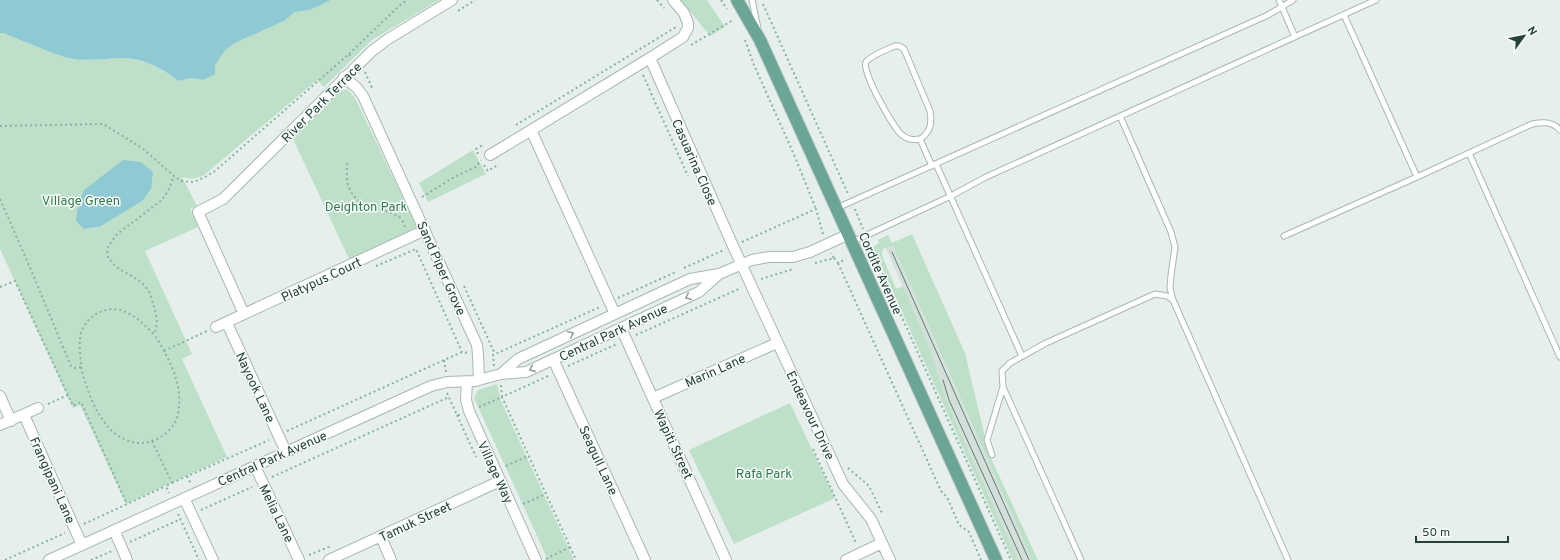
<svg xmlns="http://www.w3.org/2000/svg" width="1560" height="560" viewBox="0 0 1560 560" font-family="Overpass,sans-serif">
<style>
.built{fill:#d4dfda}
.green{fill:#bfe0c8}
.water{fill:#8ec9d4}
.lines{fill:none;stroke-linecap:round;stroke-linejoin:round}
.service-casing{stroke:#a8b8b2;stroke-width:7}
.minor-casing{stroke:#a8b8b2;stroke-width:12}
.primary-casing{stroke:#c2cac8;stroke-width:14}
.path{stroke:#86b3a5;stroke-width:2;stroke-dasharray:2 3;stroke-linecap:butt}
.service{stroke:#fff;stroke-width:5}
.minor{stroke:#fff;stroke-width:10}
.primary{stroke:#6aa596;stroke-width:12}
.tram{stroke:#5f7d75;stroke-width:1}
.oneway{stroke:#92a09c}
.labels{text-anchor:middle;stroke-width:3;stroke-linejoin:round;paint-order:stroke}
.street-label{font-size:13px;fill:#24423a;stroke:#f7fbf9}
.park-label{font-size:13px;fill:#2d7a4b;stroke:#f7fbf9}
</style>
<rect width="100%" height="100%" fill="#e6efeb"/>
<!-- built -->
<path class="built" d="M893,246L934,340L1032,560H1018L956,423L945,396L930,349L886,248Z"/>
<!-- green -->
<path class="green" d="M331,0H439L372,40L324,87L317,80L203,176L192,179L182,177L197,206L190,209L198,227L145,251L192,354L182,359L227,457L126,504L80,405L73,408L0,249V33H3C24,41 47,52 68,58C85,62 106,58 123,58C142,58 164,69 178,81L191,78L203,80L226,49L237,42L284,21L295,12L310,10Z
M681,0H707L725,27L710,36Z
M347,89L355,98L417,227L349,259L293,139L337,93Z
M473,150L486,174L428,202L419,183Z
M912,234L965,353L989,454L1038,560H1032L893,246L883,249L882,252V255L896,289L903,286L930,349L945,396L956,423L1018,560H1013L873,247L879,243L878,240L888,235L892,243Z
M497,384L501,401L574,560H548L474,398L478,390Z
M790,403L835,498L734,544L689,450Z"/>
<!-- water -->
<path class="water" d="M0,0H331L310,10L295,12L284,21L237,42L226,49L215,65V74L203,80L191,78L178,81C164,69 143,58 123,58C106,58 85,62 68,58C47,52 24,41 3,33H0Z
M123,160L141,162L153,172L151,189L142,201L101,226L84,229L76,221L78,204L84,190Z"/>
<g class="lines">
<defs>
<path id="service" d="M752,0L758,28
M1279,0L1295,37
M1120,116L1171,232L1175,247L1171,275L1170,288L1173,300L1288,560
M920,139C931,132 932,123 930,111L904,49L899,46H895C888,49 870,56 866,62C861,71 894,129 902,135C908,140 913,140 920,139L932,166
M1469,153L1560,357
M936,164L1022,356
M1417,177L1532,124C1543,122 1552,121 1560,130
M837,208L1268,15L1293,0
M1284,236L1417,177L1344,15
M852,242L951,196L986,177L1376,0
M992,455L987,440L1003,387
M1081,560L1003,387L1002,371L1010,363L1046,343L1155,294L1167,296L1173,300"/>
<path id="minor" d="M650,58L733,246L843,484L871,519L890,560
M344,77L357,88L363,96L477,345L478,355L479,380
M531,130L615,314
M490,155L650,58L683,37L688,28V23L684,13L673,0
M244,314L198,212L223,199L372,51L388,39L452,0
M227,323L286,452
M216,327L425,230
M621,328L726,560
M553,359L645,560
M501,374L518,359L690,279L719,274L752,260L769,257H793L810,252L849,234
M467,382L466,400L469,411L536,560
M0,396L11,421
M653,398L777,343
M24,415L82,545
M0,425L38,408
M255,466L299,560
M184,498L213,560
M114,530L127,560
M381,537L391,560
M49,560L431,386L447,382L475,381L501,374L526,372L699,292L719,274
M329,560L500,481
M846,560L882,543"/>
<path id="primary" d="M737,0L760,40L996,560"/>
</defs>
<!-- service casing -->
<use href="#service" class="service-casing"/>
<!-- minor casing -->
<use href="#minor" class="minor-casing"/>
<!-- primary casing -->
<use href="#primary" class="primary-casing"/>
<!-- path -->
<path class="path" d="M657,0L664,8
M721,0L727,9
M763,4L848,194
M458,11L475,0
M745,40L754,65L795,157L816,209
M691,45L733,20
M349,54L399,6L407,0
M365,72L373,90
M643,75L688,176
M516,125L676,27
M0,126L103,124L142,148L174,176L181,181L194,182L205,177L215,171L349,54L351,57
M478,154L476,149L483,145
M347,163C347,170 346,182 349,188C361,213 381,205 399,217C402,219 404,224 405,227
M484,165L488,171L499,164
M422,197L456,176L476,167L481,160
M0,199L31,270L71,366L75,368L81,367C81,357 78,344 81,333C87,314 109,303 128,313C138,318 146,327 154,334C158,325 157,316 154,307C152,301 151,294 147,289C137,274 117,274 107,255L108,247L116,235L162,200L169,189L174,176
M855,209L863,229
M742,242L816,209L823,234
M870,246L1011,560
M834,258L838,263L846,259
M815,263L834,258L831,253
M838,263L941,491L947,497L959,525L969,532L981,560
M376,266L416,249L462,352
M684,268L724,250
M761,279L793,269
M464,286L495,354
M0,287L15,281L73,406L81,402L127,504
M618,298L676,272
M636,335L741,288
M164,351L207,331
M444,360L446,372
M494,366L493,355L600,307
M568,366L617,344
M81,367C87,390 94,412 111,430C116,436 132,444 140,443C157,443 175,430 178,414C184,385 169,358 154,334
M548,376L502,397L576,560
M447,393L457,415H460
M48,404L68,395
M479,407L502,397L501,385
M457,415L476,457
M287,431L462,352L468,353
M152,441L172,483L166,486L169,493
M813,449L856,543
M506,466L528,456
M848,468L869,486L882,513
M187,476L191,484
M272,477L449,397
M172,483L269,440
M523,504L546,494
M201,510L252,487
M178,514L199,560
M84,524L166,486
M130,542L181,519
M309,555L331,546
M546,559L570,547
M5,560L65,533
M91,560L112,551"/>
<!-- service -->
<use href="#service" class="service"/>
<!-- minor -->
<use href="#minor" class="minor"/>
<!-- primary -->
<use href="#primary" class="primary"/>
<!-- tram -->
<path class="tram" d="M892,252L1029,560
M943,380L949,400L1022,560"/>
</g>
<!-- one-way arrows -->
<defs><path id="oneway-chevron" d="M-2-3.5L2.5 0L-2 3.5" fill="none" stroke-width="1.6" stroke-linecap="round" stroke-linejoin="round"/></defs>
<g class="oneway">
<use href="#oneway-chevron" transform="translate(688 297) rotate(155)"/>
<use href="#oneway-chevron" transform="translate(571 334) rotate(-25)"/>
<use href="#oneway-chevron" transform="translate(532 369) rotate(156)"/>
</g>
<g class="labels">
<!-- street labels -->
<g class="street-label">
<text transform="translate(321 102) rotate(-45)" y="5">River Park Terrace</text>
<text transform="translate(695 162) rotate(66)" y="5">Casuarina Close</text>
<text transform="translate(442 268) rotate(66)" y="5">Sand Piper Grove</text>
<text transform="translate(881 273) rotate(66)" y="5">Cordite Avenue</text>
<text transform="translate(321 279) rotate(-25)" y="5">Platypus Court</text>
<text transform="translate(613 332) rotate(-25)" y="5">Central Park Avenue</text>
<text transform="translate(715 370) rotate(-24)" y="5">Marin Lane</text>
<text transform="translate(256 387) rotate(65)" y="5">Nayook Lane</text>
<text transform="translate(811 415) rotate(65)" y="5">Endeavour Drive</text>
<text transform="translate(674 444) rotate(65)" y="5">Wapiti Street</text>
<text transform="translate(272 458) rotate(-24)" y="5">Central Park Avenue</text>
<text transform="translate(599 460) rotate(65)" y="5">Seagull Lane</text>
<text transform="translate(496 472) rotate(65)" y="5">Village Way</text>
<text transform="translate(53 480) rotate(66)" y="5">Frangipani Lane</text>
<text transform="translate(277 513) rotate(64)" y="5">Melia Lane</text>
<text transform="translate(415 521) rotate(-25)" y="5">Tamuk Street</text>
</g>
<!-- park labels -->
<g class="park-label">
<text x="81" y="205">Village Green</text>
<text x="366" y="211">Deighton Park</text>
<text x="764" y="478">Rafa Park</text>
</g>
</g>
<!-- north arrow -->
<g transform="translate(1524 36) rotate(57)" stroke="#f7fbf9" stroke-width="3" paint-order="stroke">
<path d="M0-3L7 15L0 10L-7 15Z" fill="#24423a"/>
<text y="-6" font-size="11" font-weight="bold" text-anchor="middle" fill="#24423a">N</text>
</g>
<!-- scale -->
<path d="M1416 536v6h92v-6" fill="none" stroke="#24423a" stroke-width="2"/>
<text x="1422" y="536" font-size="12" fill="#24423a" stroke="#f7fbf9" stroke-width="3" paint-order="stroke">50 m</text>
</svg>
